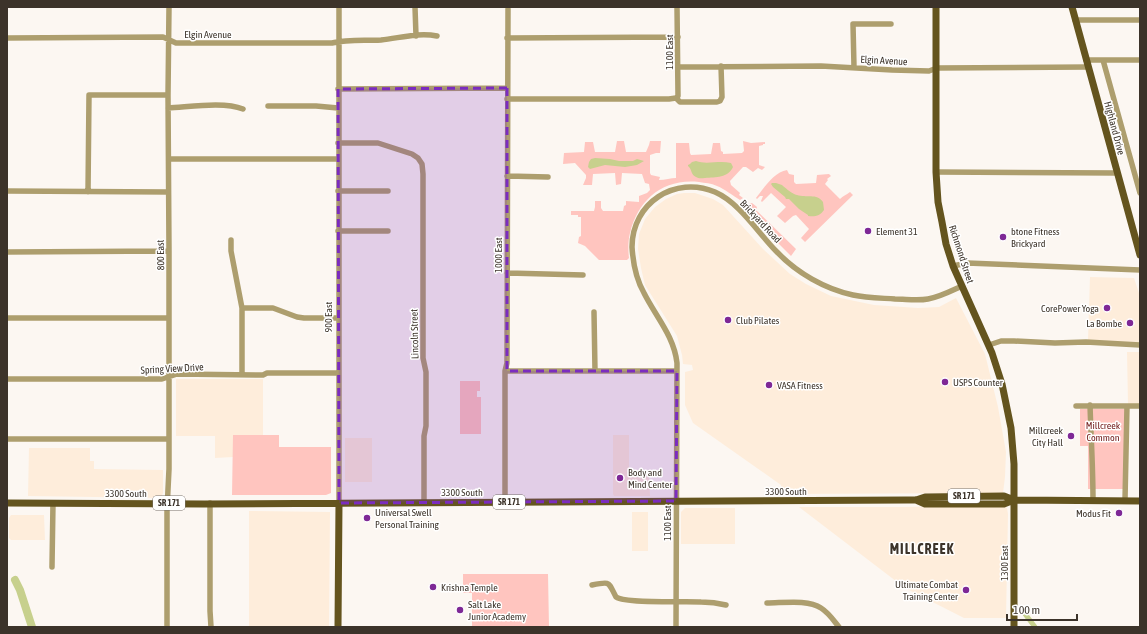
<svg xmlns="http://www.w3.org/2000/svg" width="1147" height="634" viewBox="0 0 1147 634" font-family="'Asap Condensed',sans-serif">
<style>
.built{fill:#feeddb}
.green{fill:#ffc5bf}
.water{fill:#c7d08d}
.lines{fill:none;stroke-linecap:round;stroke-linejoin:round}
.canal{stroke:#c7d08d;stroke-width:5}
.river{stroke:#c7d08d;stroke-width:8}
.minor{stroke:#ad9e6e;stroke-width:5.5}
.major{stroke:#64541e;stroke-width:7}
.marked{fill:#7b2cbf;fill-opacity:0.2;stroke:#7b2cbf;stroke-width:3;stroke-dasharray:8 5;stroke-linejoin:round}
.poi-dot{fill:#7e2896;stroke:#fff;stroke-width:1.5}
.labels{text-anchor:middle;stroke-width:3;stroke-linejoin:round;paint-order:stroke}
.shield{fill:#fff;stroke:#76706a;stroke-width:1}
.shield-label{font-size:9px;font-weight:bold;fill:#3c332a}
.street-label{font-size:10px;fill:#3c332a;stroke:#fff}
.poi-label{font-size:10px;fill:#3c332a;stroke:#fff;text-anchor:start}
.park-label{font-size:10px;fill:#752120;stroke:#fff}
.district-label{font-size:14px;font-weight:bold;letter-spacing:1px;fill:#3c332a;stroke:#fff}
</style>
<rect width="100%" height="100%" fill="#fcf7f2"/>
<!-- built -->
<path class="built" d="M684,193H695L713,199L723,205L763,249L790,274L806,284L831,296L874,305L918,308L939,307L956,298L985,354L998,407L1006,452L1005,477L1003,493L781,494V485L693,423L685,405V372L693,370L692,365L683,364L682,355L677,336L645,285L641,268L638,249L639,234L645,219L655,207L666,199L677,194Z
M1090,277L1134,278L1140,296V343L1088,340Z
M1127,352H1140V404H1128Z
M176,379H263V435H233V457L215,458V436H176Z
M613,435H629V473H649L650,496H614L613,494Z
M345,438H372V482H345Z
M29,448H90V461H94V469L163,470V493L161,498L28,496Z
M1003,505L1007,508L1008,514L1006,618H964L905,588L799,507H905Z
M685,508H735V544H681V512Z
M249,511L330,512L329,627H249Z
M632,512H648V551H632Z
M11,515H44L45,540H11L9,538V518Z"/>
<!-- green -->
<path class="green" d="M617,141H624L626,152H646L649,145L650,141H661L660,153H656L650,155V173L651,175L660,177L659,180C665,180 671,178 676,178V143H689L690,153L691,155L711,154L713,143H720L721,151L723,152V154L742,153L744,151L743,141L751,143L765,142V144H763V145L759,146V165L765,167L762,170L758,168L753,172L746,167H743L730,181L731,185L740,193L739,195L743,198L740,200C733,196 725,189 717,186C711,183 705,183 699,182C663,178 638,200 630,233C628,241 628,250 629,258L627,260H599L585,246L578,243L579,237L581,236V217H578V215H571V211H594L595,207V201H601V208L603,211H623L624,206L626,205V201L639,202V196L647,193L650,190L649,184L645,183L642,174L622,173L621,184L616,185L615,173L593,174L592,185H583L586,178V175L575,163L563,164L564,153L584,152L585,142H593L595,152H615Z
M787,170L789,174L794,175V182L796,184L816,183L817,175L829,174L831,176L827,179L828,180L825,184L840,199C843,196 846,195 850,192L853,195L805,242L801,238L809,229L796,215L793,216L785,223L777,216L786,207L771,193L762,202L761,201L763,196H760L757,199L756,198C764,188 774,172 787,170Z
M752,203L757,207L756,210L796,249L791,256L769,234L748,209L749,204Z
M460,381H480V391H477V397H481V434H460Z
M1080,409H1125L1124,489H1088V446H1080Z
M233,435H279V447H331V493L326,495H232Z
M463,574H548L549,627H472V593H463Z"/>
<!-- water -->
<path class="water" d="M595,158L610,159L619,161H633L637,159L644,161L637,165L625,167L605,165L590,169L588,167L589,162L591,159Z
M696,161C707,165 719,160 731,163L733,167C728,178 716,177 705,178C702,178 699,179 696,177C691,175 692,170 689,167L688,166V165L690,164L692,162Z
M772,183H776L782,185L783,186C787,189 792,194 797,195C806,198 817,193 823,202L824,210C820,216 815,217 808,216V215L799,209L789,199H786L785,197L773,187L771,184Z"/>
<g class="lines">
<!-- canal -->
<path class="canal" d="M1022,610L1035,627"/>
<!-- river -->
<path class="river" d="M15,580L20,590L32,627"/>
<!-- minor -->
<path class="minor" d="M339,7V503
M415,7L416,36
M1075,20H1140
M7,38L163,37L176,43H332C349,39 364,41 381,40C400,38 419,32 437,36
M507,38L678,37
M1086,60H1140
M1103,60L1140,193
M678,67L821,66L892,70L929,71L937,68L1088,67
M854,67L853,24H891
M338,89L507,88
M676,98L678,96L677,7
M676,98L680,102H717L720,101L722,97L721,66
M507,99H669L676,98
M268,106H316L338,108
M168,108C189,107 224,101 243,109
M338,143H378L412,154L418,158L422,164L423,174V358L426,372V426L424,436V502
M169,159H338
M936,172L1117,173
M507,176L548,177
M7,191L168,192
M338,191H388
M88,192L89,95H168
M338,231H388
M231,240V251L242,308V375
M7,252L169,251
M953,266L967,263L1140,270
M507,273L583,275
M242,308H273L297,317L304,318H339
M594,312L595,371
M7,318H168
M989,345L1001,341H1014L1055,343L1086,342L1140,345
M505,371H677
M7,379H162L177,374L263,375L267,373H339
M1090,405C1091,437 1093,468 1093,500
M1076,406H1140
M7,439H169
M1125,500L1127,406
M505,502V371L507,363L508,9
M210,503V611L211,627
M52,567L53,503
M592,585C611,581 608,582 616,597C627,604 685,601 701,602C709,602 718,603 726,605
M767,603C783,603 808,599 821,608C829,613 834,621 839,627
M167,627V510L169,469V251L168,95L169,7
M676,627L677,363C674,336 656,317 644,293C636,279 633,263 632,247C632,203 675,175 715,192C740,203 758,233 777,252C797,273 825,289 853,295C867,298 881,298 895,299C906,299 917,301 928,299C940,297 951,291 962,286"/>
<!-- major -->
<path class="major" d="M936,7V172L938,202L942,222L946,244L953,266L992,353L1002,384L1011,428L1014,464V627
M1072,7L1140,255
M916,500L925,504H1004L1014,500
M7,503L204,504L907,500H916L925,497L1004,496L1014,500L1140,501
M338,627L339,503"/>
</g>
<!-- marked area -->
<path class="marked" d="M507,88V371H677L676,501L339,503L338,89Z"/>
<!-- markers -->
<g class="poi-dot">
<circle cx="868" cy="231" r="4"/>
<circle cx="1003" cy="237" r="4"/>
<circle cx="1107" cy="308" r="4"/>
<circle cx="728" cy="320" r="4"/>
<circle cx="1130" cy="323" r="4"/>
<circle cx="945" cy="382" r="4"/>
<circle cx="769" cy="385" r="4"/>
<circle cx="1071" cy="436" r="4"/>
<circle cx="620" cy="478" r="4"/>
<circle cx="1119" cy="513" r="4"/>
<circle cx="367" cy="518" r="4"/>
<circle cx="433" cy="587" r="4"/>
<circle cx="966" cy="590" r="4"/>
<circle cx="460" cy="610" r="4"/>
</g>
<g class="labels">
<!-- shield labels -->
<g class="shield">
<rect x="948" y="489" width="32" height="14" rx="3"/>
<rect x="493" y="495" width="32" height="14" rx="3"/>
<rect x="153" y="496" width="32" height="14" rx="3"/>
</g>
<g class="shield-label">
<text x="964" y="499">SR 171</text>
<text x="509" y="505">SR 171</text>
<text x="169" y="506">SR 171</text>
</g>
<!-- street labels -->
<g class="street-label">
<text x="208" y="38">Elgin Avenue</text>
<text transform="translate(669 52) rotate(-90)" y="4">1100 East</text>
<text transform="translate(884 60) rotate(3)" y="4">Elgin Avenue</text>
<text transform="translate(1115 128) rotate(75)" y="4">Highland Drive</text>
<text transform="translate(761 221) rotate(47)" y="4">Brickyard Road</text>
<text transform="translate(962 254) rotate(72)" y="4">Richmond Street</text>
<text transform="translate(160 255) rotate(-91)" y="4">800 East</text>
<text transform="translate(498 255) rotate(-90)" y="4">1000 East</text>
<text transform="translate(328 317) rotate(-90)" y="4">900 East</text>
<text transform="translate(414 334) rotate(-91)" y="4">Lincoln Street</text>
<text transform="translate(172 368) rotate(-3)" y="4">Spring View Drive</text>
<text x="786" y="495">3300 South</text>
<text x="462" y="496">3300 South</text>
<text x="126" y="497">3300 South</text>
<text transform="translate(667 523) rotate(-90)" y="4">1100 East</text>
<text transform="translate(1004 563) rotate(-90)" y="4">1300 East</text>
</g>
<!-- poi labels -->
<g class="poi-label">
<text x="876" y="235">Element 31</text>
<text x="1011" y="235">btone Fitness<tspan x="1011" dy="12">Brickyard</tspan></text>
<text x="1099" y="312" text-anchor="end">CorePower Yoga</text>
<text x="736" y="324">Club Pilates</text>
<text x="1122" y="327" text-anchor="end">La Bombe</text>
<text x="953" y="386">USPS Counter</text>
<text x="777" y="389">VASA Fitness</text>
<text x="1063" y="434" text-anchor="end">Millcreek<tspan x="1063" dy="12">City Hall</tspan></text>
<text x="628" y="476">Body and<tspan x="628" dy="12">Mind Center</tspan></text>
<text x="375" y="516">Universal Swell<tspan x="375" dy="12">Personal Training</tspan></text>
<text x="1111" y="517" text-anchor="end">Modus Fit</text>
<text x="958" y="588" text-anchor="end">Ultimate Combat<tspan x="958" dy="12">Training Center</tspan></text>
<text x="441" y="591">Krishna Temple</text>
<text x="468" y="608">Salt Lake<tspan x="468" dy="12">Junior Academy</tspan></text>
</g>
<!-- park labels -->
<g class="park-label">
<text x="1103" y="429">Millcreek<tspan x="1103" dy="12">Common</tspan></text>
</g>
<!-- district labels -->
<g class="district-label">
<text x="922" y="554">MILLCREEK</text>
</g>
</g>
<!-- border -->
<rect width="1147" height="634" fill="none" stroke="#3c332a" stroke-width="16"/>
<!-- scale -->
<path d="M1007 614v6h70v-6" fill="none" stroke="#3c332a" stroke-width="2"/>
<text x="1013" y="614" font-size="12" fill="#3c332a" stroke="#ffffff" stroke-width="3" paint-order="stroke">100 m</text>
</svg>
